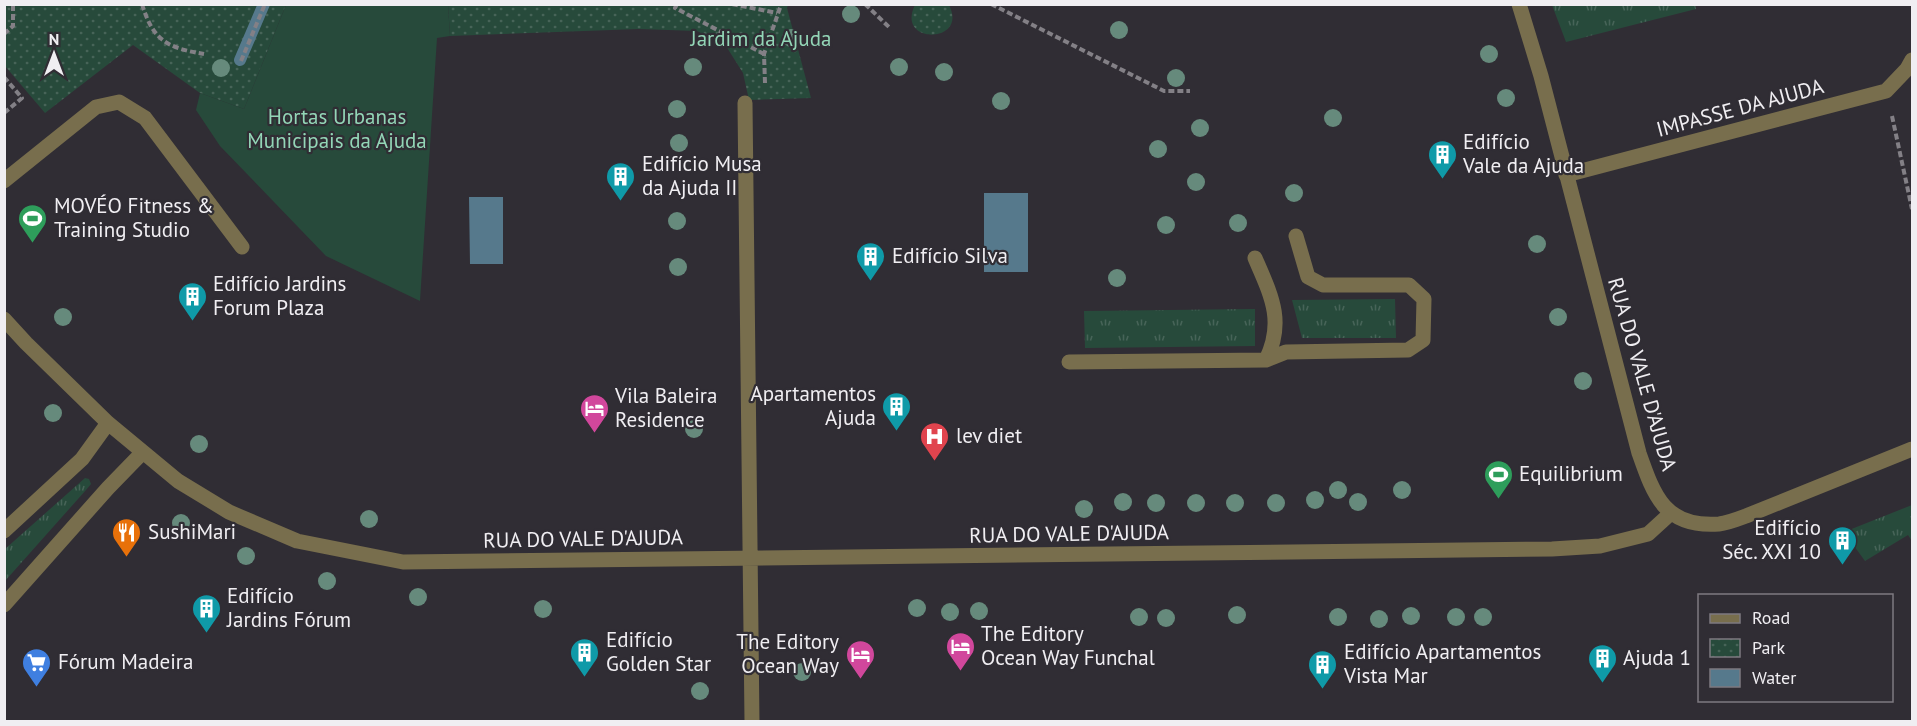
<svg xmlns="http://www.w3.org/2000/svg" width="1917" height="726" viewBox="0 0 1917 726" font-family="'PT Sans',sans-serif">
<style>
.grass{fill:url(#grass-tufts)}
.park{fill:url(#park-dots)}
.garden{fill:#274a3b}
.water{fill:#56798c}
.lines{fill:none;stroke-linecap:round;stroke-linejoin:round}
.stream{stroke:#56798c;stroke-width:12}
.path{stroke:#838086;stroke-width:4;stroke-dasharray:6 3;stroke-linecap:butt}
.lane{stroke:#786e4d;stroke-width:15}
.street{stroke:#786e4d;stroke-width:15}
.tree{fill:#668a7c}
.labels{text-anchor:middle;stroke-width:4.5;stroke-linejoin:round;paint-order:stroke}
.park-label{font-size:21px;fill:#93d6b7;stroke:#302d34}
.street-label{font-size:21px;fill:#f0eef2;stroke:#302d34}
.poi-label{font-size:21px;fill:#f0eef2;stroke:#302d34;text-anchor:start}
</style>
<defs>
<pattern id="grass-tufts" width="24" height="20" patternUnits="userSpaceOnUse" patternTransform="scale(1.5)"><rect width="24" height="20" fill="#274a3b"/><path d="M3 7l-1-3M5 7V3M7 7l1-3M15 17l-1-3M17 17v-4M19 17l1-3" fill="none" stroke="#476458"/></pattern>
<pattern id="park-dots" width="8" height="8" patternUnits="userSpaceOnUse" patternTransform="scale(1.5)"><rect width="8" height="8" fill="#274a3b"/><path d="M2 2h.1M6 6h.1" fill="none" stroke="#476458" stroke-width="1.8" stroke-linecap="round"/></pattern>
</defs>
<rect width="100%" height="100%" fill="#302d34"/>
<!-- grass -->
<path class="grass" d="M1695,4L1696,9L1566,42L1552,5Z
M1395,299L1396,338H1302L1292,300Z
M1255,309V346L1085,348L1084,311Z
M85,478L89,479L91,484L86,490L5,581V549Z
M1912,505V541L1908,535L1865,561L1844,532Z"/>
<!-- park -->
<path class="park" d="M4,5H286L244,109L200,93L133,45L45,113L5,66Z
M448,5H788L787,8L811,98L749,100L743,73L726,46L697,31L639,29L450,36Z
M915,5H949C969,44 895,45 915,5Z"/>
<!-- garden -->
<path class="garden" d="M414,4L421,6L448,5L450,36L437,38L420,301L326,256L220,146L196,110L200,93L244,109L286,5Z"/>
<!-- water -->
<path class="water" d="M984,193H1028V272H984Z
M469,197H503V264H470Z"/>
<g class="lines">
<!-- stream -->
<path class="stream" d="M240,60L264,4"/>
<!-- path -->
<path class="path" d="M142,4C153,41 168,48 204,54
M677,4L675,8L764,54
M732,4L777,13
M865,4L890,28
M991,4L1164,91H1190
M4,34L13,26V4
M241,61L265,4
M4,77L22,98L4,113
M765,83L764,54L781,5
M1892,116L1912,209"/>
<!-- lane -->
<path class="lane" d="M4,181L96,107L119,102L145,118L242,247
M1266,360L1286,352L1408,350L1423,340L1424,299L1409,285H1323L1308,277L1296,236
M1069,362L1266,360C1285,321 1271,295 1255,258"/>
<!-- street -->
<path class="street" d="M1519,4L1541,76L1639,453C1654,496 1665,528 1719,524C1728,523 1738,519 1746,516L1912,449
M745,103L752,722
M1566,175L1886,91L1907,69L1912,60
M4,319L26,343L108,423L178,481L229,512L297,541L403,562L1552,549L1600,546L1648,534L1671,513
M4,531L82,459L108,423
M4,605L108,488L142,453"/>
</g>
<!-- trees -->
<g class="tree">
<circle cx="851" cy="14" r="9"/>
<circle cx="1119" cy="30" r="9"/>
<circle cx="791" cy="38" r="9"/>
<circle cx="1489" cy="54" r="9"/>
<circle cx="693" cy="67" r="9"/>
<circle cx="899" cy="67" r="9"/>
<circle cx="221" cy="68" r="9"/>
<circle cx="944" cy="72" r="9"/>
<circle cx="1176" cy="78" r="9"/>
<circle cx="1506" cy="98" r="9"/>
<circle cx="1001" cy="101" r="9"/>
<circle cx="677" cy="109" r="9"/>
<circle cx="1333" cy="118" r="9"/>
<circle cx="1200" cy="128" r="9"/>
<circle cx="679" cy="143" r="9"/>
<circle cx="1158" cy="149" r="9"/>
<circle cx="1196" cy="182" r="9"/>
<circle cx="1294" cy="193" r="9"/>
<circle cx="677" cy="221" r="9"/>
<circle cx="1238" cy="223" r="9"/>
<circle cx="1166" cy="225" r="9"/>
<circle cx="1537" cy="244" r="9"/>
<circle cx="678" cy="267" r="9"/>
<circle cx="1117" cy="278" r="9"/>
<circle cx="63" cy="317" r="9"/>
<circle cx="1558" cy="317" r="9"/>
<circle cx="1583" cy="381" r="9"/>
<circle cx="53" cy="413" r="9"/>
<circle cx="694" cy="429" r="9"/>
<circle cx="199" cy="444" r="9"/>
<circle cx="1338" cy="490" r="9"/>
<circle cx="1402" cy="490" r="9"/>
<circle cx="1315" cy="500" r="9"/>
<circle cx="1123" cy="502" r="9"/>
<circle cx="1358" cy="502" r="9"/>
<circle cx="1156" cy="503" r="9"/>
<circle cx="1196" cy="503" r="9"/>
<circle cx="1235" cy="503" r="9"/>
<circle cx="1276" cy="503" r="9"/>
<circle cx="1084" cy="509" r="9"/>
<circle cx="369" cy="519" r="9"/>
<circle cx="181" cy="523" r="9"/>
<circle cx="246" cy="556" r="9"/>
<circle cx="327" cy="581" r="9"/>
<circle cx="418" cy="597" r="9"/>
<circle cx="917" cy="608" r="9"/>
<circle cx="543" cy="609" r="9"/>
<circle cx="979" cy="611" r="9"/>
<circle cx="950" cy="612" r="9"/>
<circle cx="1237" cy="615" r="9"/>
<circle cx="1411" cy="616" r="9"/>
<circle cx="1139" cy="617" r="9"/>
<circle cx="1338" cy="617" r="9"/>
<circle cx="1456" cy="617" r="9"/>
<circle cx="1483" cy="617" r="9"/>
<circle cx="1166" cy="618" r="9"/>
<circle cx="1379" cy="619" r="9"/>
<circle cx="802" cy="672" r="9"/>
<circle cx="700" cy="691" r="9"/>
</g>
<!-- icons -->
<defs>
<symbol id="building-pin" viewBox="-11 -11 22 30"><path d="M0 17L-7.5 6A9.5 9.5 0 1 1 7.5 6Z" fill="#0f9aa8" stroke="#302d34"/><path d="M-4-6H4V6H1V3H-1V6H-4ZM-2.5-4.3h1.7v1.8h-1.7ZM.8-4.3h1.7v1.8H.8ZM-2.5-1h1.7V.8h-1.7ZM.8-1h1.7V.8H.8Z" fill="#fff"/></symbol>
<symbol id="stadium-pin" viewBox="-11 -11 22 30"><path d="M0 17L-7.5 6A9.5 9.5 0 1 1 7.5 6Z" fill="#2e9e5b" stroke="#302d34"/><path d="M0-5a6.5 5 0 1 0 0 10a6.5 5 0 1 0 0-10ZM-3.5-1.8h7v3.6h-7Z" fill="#fff"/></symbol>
<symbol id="hotel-pin" viewBox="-11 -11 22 30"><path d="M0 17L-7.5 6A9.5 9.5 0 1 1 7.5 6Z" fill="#d1479c" stroke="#302d34"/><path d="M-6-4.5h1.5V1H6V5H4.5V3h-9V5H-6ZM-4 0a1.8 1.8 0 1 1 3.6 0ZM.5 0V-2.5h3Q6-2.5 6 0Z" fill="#fff"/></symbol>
<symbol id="hospital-pin" viewBox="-11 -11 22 30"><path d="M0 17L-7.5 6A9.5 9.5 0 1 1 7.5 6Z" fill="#e0444e" stroke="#302d34"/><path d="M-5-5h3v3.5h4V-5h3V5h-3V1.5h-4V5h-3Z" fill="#fff"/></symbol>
<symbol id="restaurant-pin" viewBox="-11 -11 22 30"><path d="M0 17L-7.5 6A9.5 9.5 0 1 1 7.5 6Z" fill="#e8710a" stroke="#302d34"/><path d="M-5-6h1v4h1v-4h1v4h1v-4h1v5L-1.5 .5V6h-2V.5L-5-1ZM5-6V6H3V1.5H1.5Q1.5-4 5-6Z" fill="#fff"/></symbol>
<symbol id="supermarket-pin" viewBox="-11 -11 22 30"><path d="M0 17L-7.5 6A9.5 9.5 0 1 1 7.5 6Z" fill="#3f7fe0" stroke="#302d34"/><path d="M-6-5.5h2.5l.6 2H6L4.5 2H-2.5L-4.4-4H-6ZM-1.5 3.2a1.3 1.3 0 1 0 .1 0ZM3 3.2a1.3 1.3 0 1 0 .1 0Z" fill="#fff"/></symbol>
</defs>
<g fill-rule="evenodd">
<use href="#building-pin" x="1426" y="138" width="33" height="45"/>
<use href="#building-pin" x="604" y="160" width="33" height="45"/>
<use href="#stadium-pin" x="16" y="202" width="33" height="45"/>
<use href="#building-pin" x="854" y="240" width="33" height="45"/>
<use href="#building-pin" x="176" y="280" width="33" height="45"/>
<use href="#building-pin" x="880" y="390" width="33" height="45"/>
<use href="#hotel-pin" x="578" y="392" width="33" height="45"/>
<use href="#hospital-pin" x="918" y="420" width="33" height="45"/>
<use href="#stadium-pin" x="1482" y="458" width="33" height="45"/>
<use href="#restaurant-pin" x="110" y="516" width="33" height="45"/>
<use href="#building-pin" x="1826" y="524" width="33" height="45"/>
<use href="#building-pin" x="190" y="592" width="33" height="45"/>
<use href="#hotel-pin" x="944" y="630" width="33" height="45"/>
<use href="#building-pin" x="568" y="636" width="33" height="45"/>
<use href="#hotel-pin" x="844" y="638" width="33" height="45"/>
<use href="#building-pin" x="1586" y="642" width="33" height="45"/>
<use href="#supermarket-pin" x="20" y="646" width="33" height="45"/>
<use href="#building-pin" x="1306" y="648" width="33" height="45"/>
</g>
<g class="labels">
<!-- park labels -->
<g class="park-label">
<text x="761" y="46">Jardim da Ajuda</text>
<text x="337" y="124">Hortas Urbanas<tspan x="337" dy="24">Municipais da Ajuda</tspan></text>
</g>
<!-- street labels -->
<g class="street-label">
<text transform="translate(1740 108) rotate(-15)" y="7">IMPASSE DA AJUDA</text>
<text transform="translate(1642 374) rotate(74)" y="7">RUA DO VALE D'AJUDA</text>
<text transform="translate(1069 534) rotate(-1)" y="7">RUA DO VALE D'AJUDA</text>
<text transform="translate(583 539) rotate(-1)" y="7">RUA DO VALE D'AJUDA</text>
</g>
<!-- poi labels -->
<g class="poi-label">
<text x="1463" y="149">Edifício<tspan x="1463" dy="24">Vale da Ajuda</tspan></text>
<text x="642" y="171">Edifício Musa<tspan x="642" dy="24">da Ajuda II</tspan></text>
<text x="54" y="213">MOVÉO Fitness &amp;<tspan x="54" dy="24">Training Studio</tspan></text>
<text x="892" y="263">Edifício Silva</text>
<text x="213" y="291">Edifício Jardins<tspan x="213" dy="24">Forum Plaza</tspan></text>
<text x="876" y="401" text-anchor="end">Apartamentos<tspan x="876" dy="24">Ajuda</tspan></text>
<text x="615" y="403">Vila Baleira<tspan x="615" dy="24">Residence</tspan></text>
<text x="956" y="443">lev diet</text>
<text x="1519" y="481">Equilibrium</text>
<text x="1821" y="535" text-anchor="end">Edifício<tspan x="1821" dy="24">Séc. XXI 10</tspan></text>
<text x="148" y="539">SushiMari</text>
<text x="227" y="603">Edifício<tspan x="227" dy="24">Jardins Fórum</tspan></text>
<text x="981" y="641">The Editory<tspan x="981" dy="24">Ocean Way Funchal</tspan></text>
<text x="606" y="647">Edifício<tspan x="606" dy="24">Golden Star</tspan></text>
<text x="839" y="649" text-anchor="end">The Editory<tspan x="839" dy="24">Ocean Way</tspan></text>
<text x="1344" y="659">Edifício Apartamentos<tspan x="1344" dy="24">Vista Mar</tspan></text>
<text x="1623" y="665">Ajuda 1</text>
<text x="58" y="669">Fórum Madeira</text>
</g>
</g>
<!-- border -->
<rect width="1917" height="726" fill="none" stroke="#f0eef2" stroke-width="12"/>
<!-- legend -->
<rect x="1698" y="594" width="195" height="108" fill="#302d34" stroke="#7d7a80" stroke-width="1.5"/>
<rect x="1710" y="614" width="30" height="9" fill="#786e4d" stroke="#7d7a80" stroke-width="1.5"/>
<text x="1752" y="624" font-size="18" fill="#f0eef2">Road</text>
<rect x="1710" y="639" width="30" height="18" fill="url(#park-dots)" stroke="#7d7a80" stroke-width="1.5"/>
<text x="1752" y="654" font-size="18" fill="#f0eef2">Park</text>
<rect x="1710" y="669" width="30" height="18" fill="#56798c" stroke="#7d7a80" stroke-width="1.5"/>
<text x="1752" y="684" font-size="18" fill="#f0eef2">Water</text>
<!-- north arrow -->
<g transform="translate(54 54)" stroke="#302d34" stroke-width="4.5" paint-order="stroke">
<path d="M0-4.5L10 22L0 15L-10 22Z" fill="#f0eef2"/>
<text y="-9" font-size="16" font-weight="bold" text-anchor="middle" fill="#f0eef2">N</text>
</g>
</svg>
